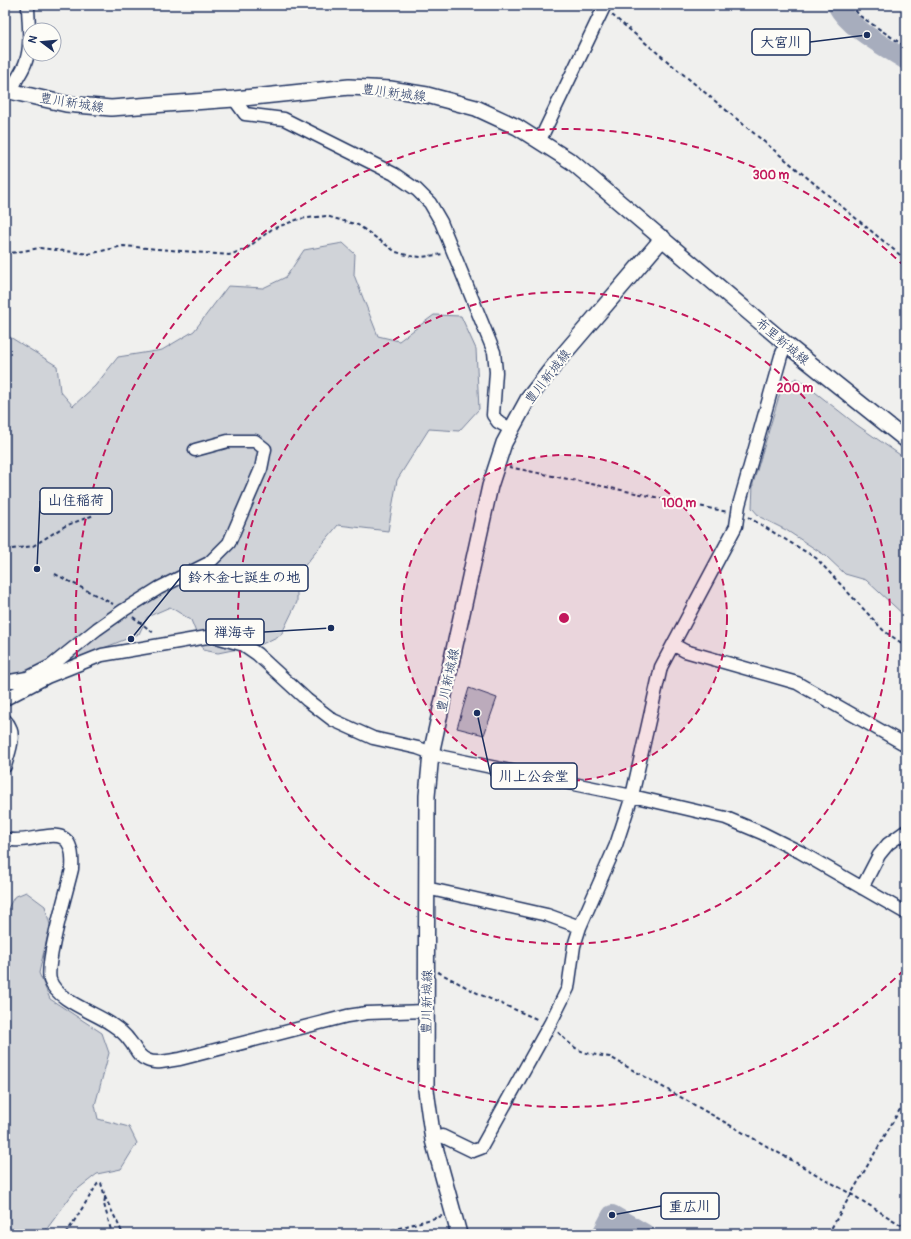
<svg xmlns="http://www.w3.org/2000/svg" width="911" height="1239" viewBox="0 0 911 1239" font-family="Pangolin,'Klee One',sans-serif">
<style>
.green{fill:#d0d3d8;stroke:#76819b}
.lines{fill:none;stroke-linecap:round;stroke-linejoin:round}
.river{stroke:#a7adbd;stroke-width:20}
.building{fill:#bbc0ca;stroke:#1b2f5e}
.minor-casing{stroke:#1b2f5e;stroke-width:15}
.major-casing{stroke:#1b2f5e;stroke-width:18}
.path{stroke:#1b2f5e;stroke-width:2;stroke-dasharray:4 3;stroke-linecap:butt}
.minor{stroke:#fdfcf7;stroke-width:12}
.major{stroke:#fdfcf7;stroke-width:15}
.ring{fill:none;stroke:#c2185b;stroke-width:2;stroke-dasharray:7 5}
.labels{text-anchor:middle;stroke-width:4;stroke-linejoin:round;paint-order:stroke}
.street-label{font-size:13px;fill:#1b2f5e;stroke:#fdfcf7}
.centre{fill:#c2185b;stroke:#fdfcf7;stroke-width:2}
.ring-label{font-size:12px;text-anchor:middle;font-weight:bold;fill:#c2185b;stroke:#fdfcf7;stroke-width:4;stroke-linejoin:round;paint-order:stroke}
.leader{fill:none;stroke:#1b2f5e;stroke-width:1.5}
.callout-dot{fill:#1b2f5e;stroke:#fdfcf7;stroke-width:1.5}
.callout{fill:#fdfcf7;stroke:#1b2f5e;stroke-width:1.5}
.callout-label{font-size:14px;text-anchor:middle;font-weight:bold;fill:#1b2f5e}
</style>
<rect width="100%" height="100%" fill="#f0f0ee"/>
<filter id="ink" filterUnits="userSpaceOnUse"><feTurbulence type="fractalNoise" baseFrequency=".025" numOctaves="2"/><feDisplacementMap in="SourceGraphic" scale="8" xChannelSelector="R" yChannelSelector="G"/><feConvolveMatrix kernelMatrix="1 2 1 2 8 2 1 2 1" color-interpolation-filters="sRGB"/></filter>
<g filter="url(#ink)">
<!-- green -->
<path class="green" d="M343,243L355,254L354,275L378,336L399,341L434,315L461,316L476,349L479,409L459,431L429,429L397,480L388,531L338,525L297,575V602L281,635L262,644L218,653L203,650L191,620L170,607L147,617L139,634L5,687V334L57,366L60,391L73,406L95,386L118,357L162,350L194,331L228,286L263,288L286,277L304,250Z
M797,378L857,425L906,459V617L866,580L845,574L826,556L786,530L760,517L752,508L753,484L782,386Z
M26,892L45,906L50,925L39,973L50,999L102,1033L109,1053L95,1105L98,1119L129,1127L137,1143L121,1169L97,1174L74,1192L43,1234H5V914L14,897Z"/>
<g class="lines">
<!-- river -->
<path class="river" d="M837,5C849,28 884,46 906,60
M602,1234L612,1215L645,1234"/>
</g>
<!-- building -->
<path class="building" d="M469,688L497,698L484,735L457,728Z"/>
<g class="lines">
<defs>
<path id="minor" d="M12,92C14,80 23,72 26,61C32,44 28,22 28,5
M234,99L245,114L284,119L394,174L417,190L430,203L441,222L494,352L496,372L493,415L498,422L511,429
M540,140L605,5
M674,645L685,651L797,683L906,745
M5,682L27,678L51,666L97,629L124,610L159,588L209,563L229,543L261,469L265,449L255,441H228L195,450
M5,699L47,677L102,655L213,636L244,645L257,654L307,700L333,720L373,738L418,748L443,757L632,796L726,818L762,833L800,852L906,913
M5,720C18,733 9,751 5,766
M5,839C34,847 76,812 72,869C67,891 45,962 50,980C57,1001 94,1012 111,1024C117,1028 125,1034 129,1040C136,1048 137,1056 147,1060C157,1065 170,1060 180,1059L347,1016L367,1013L426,1011
M426,888L547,915L580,927L616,845L632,796L661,667L736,526L739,505L781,356L786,344
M862,888L879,855L888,844L906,831
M433,1140L442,1136L473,1151L481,1148L550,1024L568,988L574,946L580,927"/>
<path id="major" d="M5,90L66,104L111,108L234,99L349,87L390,89L427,95L476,108L517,127L572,162L786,344L906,440
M459,1234L433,1140L426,1090L427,796L431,754L490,486L504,443L528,399L556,363L663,238"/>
</defs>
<!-- minor casing -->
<use href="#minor" class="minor-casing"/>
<!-- major casing -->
<use href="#major" class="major-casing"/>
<!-- path -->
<path class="path" d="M851,5L860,16L906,47
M612,15L906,260
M5,254L40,248L89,254L123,246L229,255L246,249L272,229L299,219L326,216L358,225L396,252L410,256L422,257L443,254
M509,467L728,512
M748,517L816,558L884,631L906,646
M5,550L33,546L65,526L94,515
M55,574L113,604
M133,617L155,634
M438,972L481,995L539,1020
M558,1032C578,1053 582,1053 610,1057L851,1194L906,1228
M105,1198L104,1204L112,1234
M66,1234L98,1183H101L105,1197L123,1234
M378,1234L442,1216
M828,1234L906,1099"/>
<!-- minor -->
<use href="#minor" class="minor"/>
<!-- major -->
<use href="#major" class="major"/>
</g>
</g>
<!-- distance rings -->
<circle cx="564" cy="618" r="163" fill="#c2185b" fill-opacity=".12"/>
<g class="ring">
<circle cx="564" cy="618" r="163"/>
<circle cx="564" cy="618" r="326"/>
<path d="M904 970A489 489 0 1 1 904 266"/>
</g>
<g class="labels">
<!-- street labels -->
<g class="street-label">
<text transform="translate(394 92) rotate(7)" y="5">豊川新城線</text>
<text transform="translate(72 102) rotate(9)" y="5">豊川新城線</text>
<text transform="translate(783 341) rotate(40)" y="5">布里新城線</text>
<text transform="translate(547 376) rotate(-52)" y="5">豊川新城線</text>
<text transform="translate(447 680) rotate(-78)" y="5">豊川新城線</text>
<text transform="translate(426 1002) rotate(-89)" y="5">豊川新城線</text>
</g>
</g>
<circle cx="564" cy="618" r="6" class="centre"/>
<g class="ring-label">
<text x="771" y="179">300 m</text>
<text x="795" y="392">200 m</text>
<text x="679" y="507">100 m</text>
</g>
<!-- callouts -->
<path class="leader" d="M867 35L810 42M37 569L40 501M131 639L180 578M331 628L264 632M477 713L491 776M612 1215L661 1206"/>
<g class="callout-dot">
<circle cx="867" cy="35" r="4"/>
<circle cx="37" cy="569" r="4"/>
<circle cx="131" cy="639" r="4"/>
<circle cx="331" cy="628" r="4"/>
<circle cx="477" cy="713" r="4"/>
<circle cx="612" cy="1215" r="4"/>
</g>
<g class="callout">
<rect x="752" y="29" width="58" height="26" rx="4"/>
<rect x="40" y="488" width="72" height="26" rx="4"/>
<rect x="180" y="565" width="128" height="26" rx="4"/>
<rect x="206" y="619" width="58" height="26" rx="4"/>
<rect x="491" y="763" width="86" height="26" rx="4"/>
<rect x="661" y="1193" width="58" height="26" rx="4"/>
</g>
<g class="callout-label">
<text x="781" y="47">大宮川</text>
<text x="76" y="505">山住稲荷</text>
<text x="244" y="582">鈴木金七誕生の地</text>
<text x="235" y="637">禅海寺</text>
<text x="534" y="781">川上公会堂</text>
<text x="690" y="1211">重広川</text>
</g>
<!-- margin -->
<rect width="911" height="1239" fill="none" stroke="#fdfcf7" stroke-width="20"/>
<rect x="10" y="10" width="891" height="1219" fill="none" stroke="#1b2f5e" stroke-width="1.5" filter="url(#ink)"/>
<!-- north arrow -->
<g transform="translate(42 42) rotate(286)"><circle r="19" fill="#fdfcf7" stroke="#a3aaba"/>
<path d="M0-3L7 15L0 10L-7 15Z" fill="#1b2f5e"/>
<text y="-6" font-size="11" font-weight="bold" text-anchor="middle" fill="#1b2f5e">N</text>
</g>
</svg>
